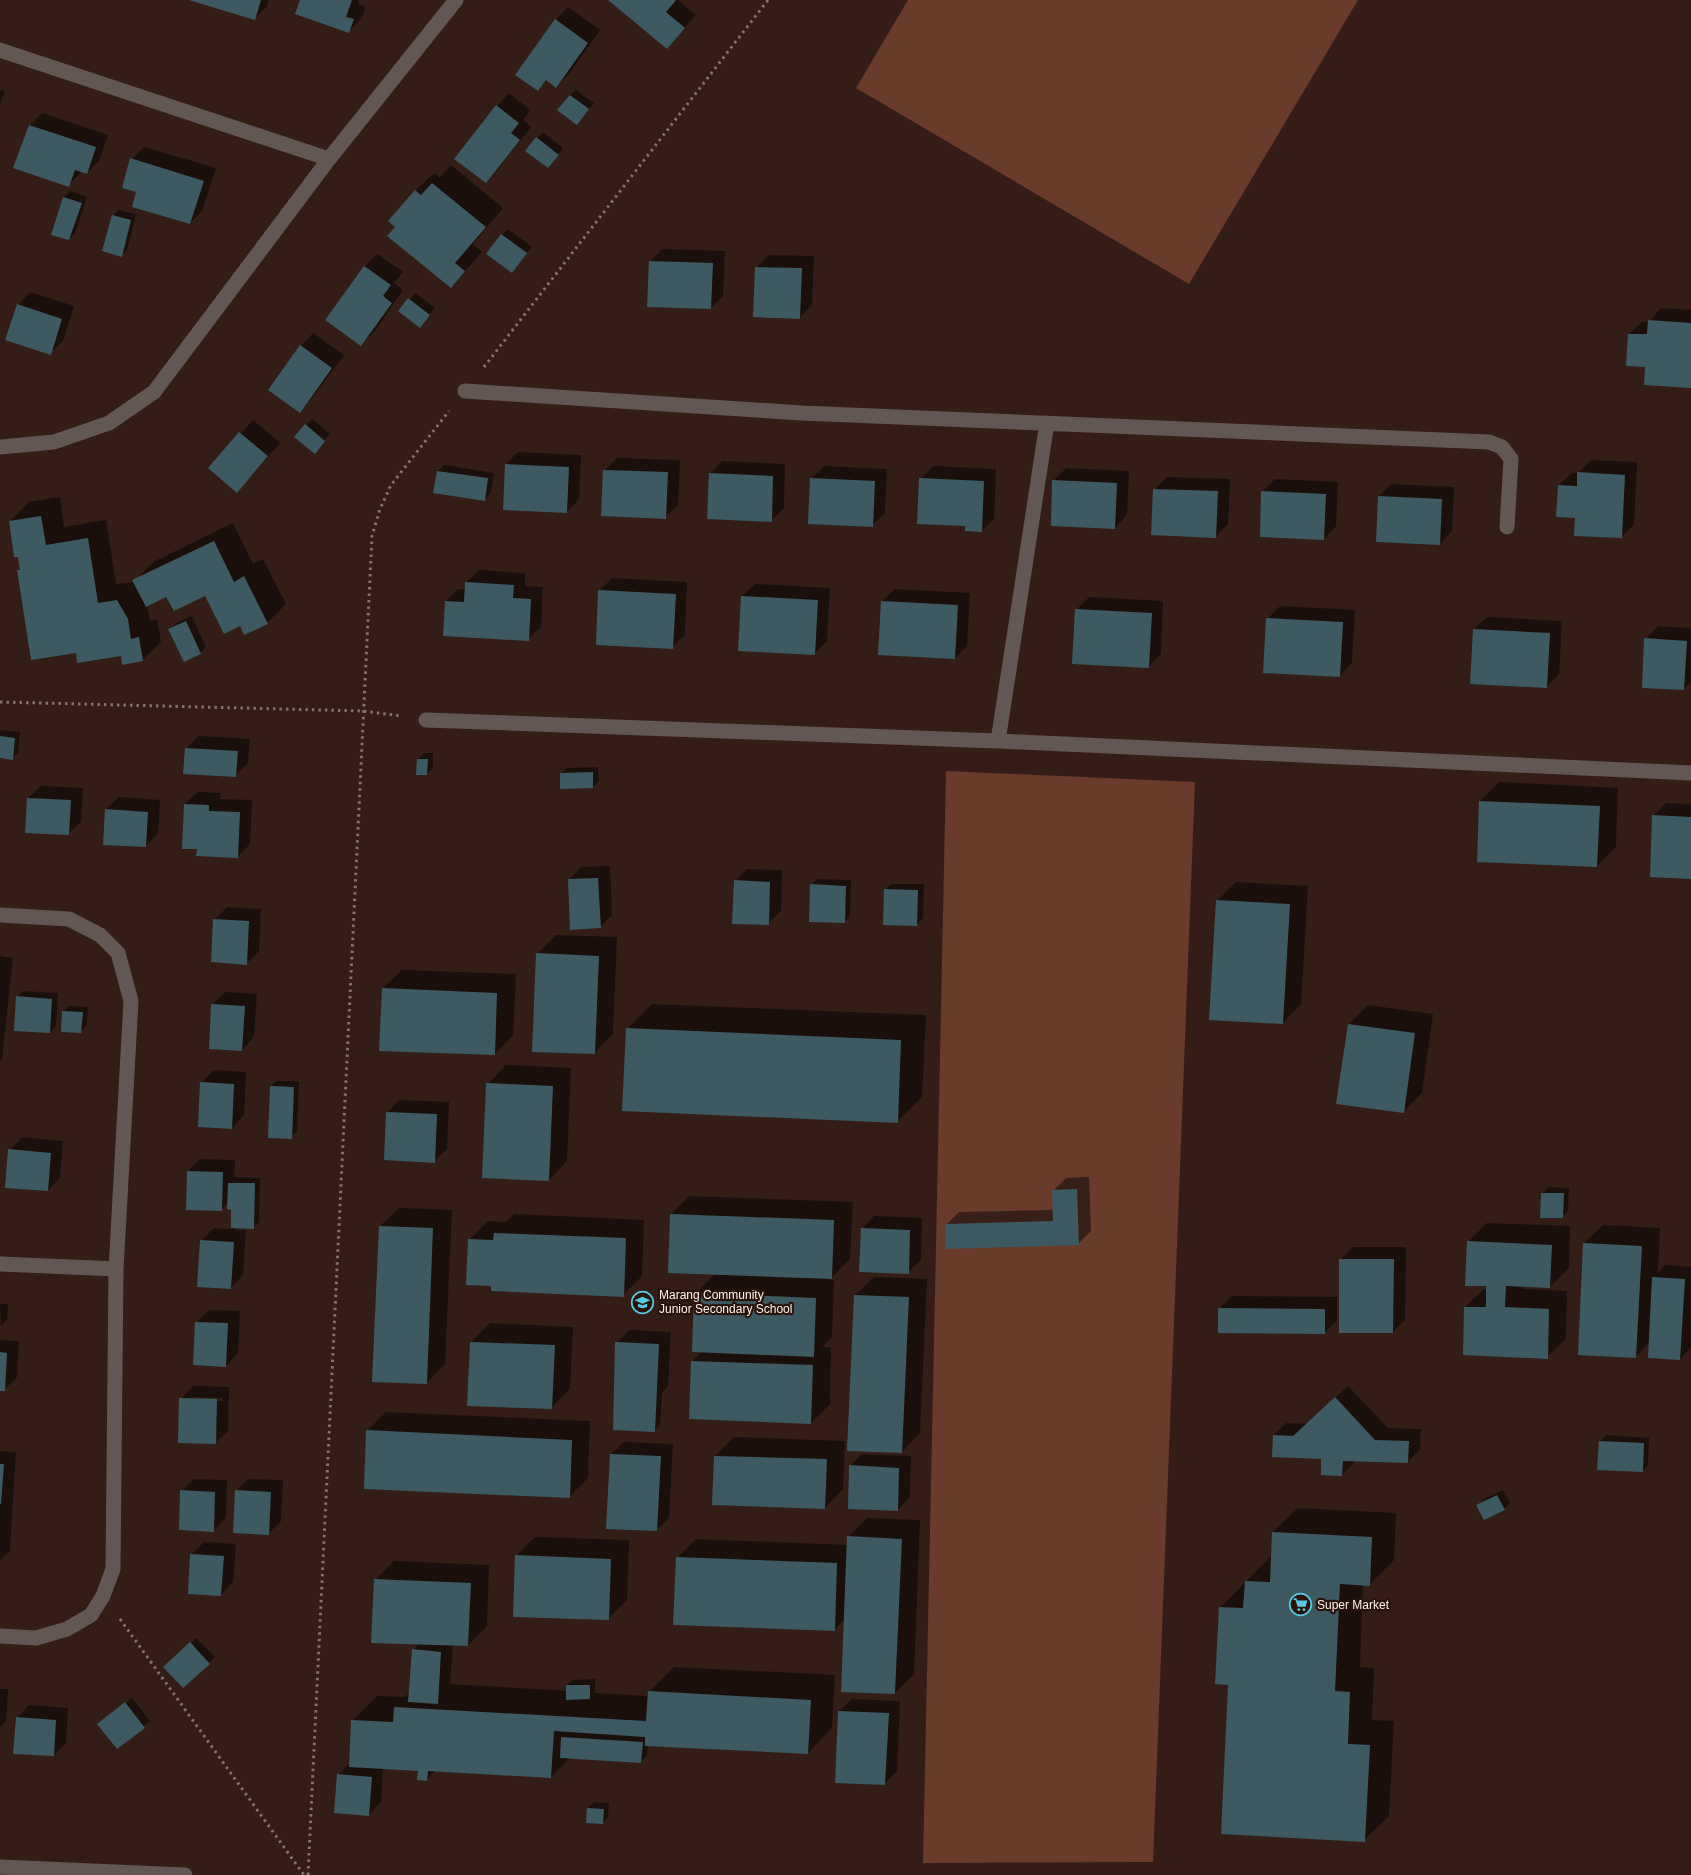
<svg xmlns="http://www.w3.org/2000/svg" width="1691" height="1875" viewBox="0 0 1691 1875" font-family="Helvetica,sans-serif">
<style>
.green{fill:#693b2b}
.shadow{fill:#0007;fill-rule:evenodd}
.building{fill:#3d5a62}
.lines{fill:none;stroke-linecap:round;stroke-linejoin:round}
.path{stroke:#85736d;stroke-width:3;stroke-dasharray:2.5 4;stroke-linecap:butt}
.minor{stroke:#635753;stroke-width:15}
.labels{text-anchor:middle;stroke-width:4.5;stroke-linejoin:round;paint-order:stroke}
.poi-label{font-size:12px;fill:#fef2ed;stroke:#29140d;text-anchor:start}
</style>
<rect width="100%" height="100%" fill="#331d16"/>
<!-- green -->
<path class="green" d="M908,0H1358L1189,284L856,88Z
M946,771L1195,782L1153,1862L923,1863Z"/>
<!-- shadow -->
<path class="shadow" d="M192,0H269L267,6L254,19Z
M301,0H359L358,4L366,7L361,19L348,32Z
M610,0H678L696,15L667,47Z
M568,7L600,30L569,74L556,86L547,80L538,90L556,20Z
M0,90L5,91L0,105Z
M576,90L594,103L577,124L570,95Z
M509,93L530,110L523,120L531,127L498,169L486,181L497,106Z
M42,113L108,135L99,161L86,173L82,171L69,185L15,167L30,125Z
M543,132L563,148L554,161L527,150Z
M144,147L216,168L202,211L190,223L138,192L132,159Z
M451,165L503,208L473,244L482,252L451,287L397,226L415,191L434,173L440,177Z
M70,191L87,197L75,233L69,239L52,234L64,197Z
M119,210L136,214L127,250L121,255L113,216Z
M508,229L532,247L512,271L502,235Z
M662,249L725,251L723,296L711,308L650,262Z
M377,254L403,272L394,283L403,290L374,332L361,344L326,320L365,266Z
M769,255L814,256L812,305L799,318L757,267Z
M30,292L74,306L63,341L50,353L18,305Z
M415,293L435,308L420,326L400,311Z
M1661,308L1691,310V386L1629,334L1642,322H1649Z
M313,333L344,355L312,398L300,411L301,346Z
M312,419L330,434L320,446L306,425Z
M253,420L280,443L249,479L210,468Z
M518,452L581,455L579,499L567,512L506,464Z
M617,458L680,460L678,505L665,517L604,471Z
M1591,460L1637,462L1634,525L1621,537L1576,517L1559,485L1572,473H1578Z
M722,461L785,464L784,508L771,521L710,474Z
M444,465L494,473L491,493L485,499L435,492L438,471Z
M824,466L887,469L885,513L872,525L811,479Z
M933,466L996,469L994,519L981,531L967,524L921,479Z
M1066,468L1129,471L1127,515L1115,528L1054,480Z
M1167,477L1230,479L1228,524L1216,536L1155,489Z
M1275,479L1338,482L1336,526L1324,539L1263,491Z
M1391,484L1454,487L1452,531L1440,544L1379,496Z
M60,497L64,527L106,520L116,584L134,582L153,562L233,523L253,564L263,559L286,604L267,623L240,624L206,594L167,595L147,605L150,621L157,619L161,642L142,660L122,655L77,651L18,571L21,568L10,521L29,502Z
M479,570L525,573V586L543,587L541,627L528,639L446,601L458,589H466V583Z
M612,578L687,582L685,635L672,647L600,590Z
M755,584L830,588L827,641L814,654L742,596Z
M895,589L970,593L967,646L955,658L882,601Z
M1089,597L1163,601L1161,654L1148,667L1076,610Z
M1280,606L1355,610L1352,663L1340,676L1267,619Z
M192,616L206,647L200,653L185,660L170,629L176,623Z
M1487,617L1562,621L1559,674L1547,686L1474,629Z
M1658,626L1691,628V682L1684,689L1646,639Z
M0,730L20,732L18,753L12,758L0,757Z
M198,736L250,739L248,763L236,775L186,749Z
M424,753H433V768L427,774L418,759Z
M598,767L599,781L593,787L561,774L567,768Z
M1499,782L1618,788L1616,847L1597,866L1480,801Z
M41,786L83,788L81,822L68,834L28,798Z
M198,792L221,793L220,799L252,800L250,844L237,857L198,848L185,804Z
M119,797L160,800L158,834L145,846L106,809Z
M1666,803L1691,804V877L1653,816Z
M610,866L612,915L600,927L569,880L581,867Z
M747,869L782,870L781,911L768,923L735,881Z
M817,879L851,880L850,916L844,922L811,885Z
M1236,882L1308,886L1301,1004L1283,1023L1217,901Z
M891,884H924L923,918L917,924L885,889Z
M227,907L261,909L259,951L247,963L215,919Z
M556,935L617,937L613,1034L594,1053L537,954Z
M0,956L13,958L2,1059L0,1061Z
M402,970L516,974L513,1035L495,1054L383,988Z
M23,991L58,993L56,1026L50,1032L17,997Z
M225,992L257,994L254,1037L242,1050L212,1005Z
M652,1004L926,1015L922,1097L897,1122L627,1029Z
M1368,1005L1433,1014L1422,1093L1403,1112L1338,1103L1349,1024Z
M69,1006L88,1007L87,1025L81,1031L63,1012Z
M506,1065L571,1068L567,1161L549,1180L488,1084Z
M214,1070L246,1072L244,1115L232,1128L201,1083Z
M277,1081H299L297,1131L291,1137L271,1086Z
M399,1100L449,1102L447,1149L434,1161L387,1113Z
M22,1137L63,1141L60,1178L48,1190L10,1150Z
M200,1159L235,1160L234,1177L260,1178L259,1222L253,1228L235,1227V1230H246L243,1275L231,1288L201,1241L214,1228L232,1229V1208L228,1202L221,1210L188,1171Z
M1089,1177L1091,1231L1078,1244L946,1225L959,1212L1054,1210L1053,1191L1066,1178Z
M1548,1187L1569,1188L1568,1211L1562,1217L1543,1193Z
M690,1196L853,1202L850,1259L829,1280H834L832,1337L822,1347H831L830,1404L811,1423L692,1361L702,1351L695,1294L716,1273L671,1214Z
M399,1208L452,1210L445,1364L426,1383L380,1226Z
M514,1214L644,1220L642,1276L623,1295L493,1285L469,1240L488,1221L506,1222Z
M874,1216L922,1218L921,1260L908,1272L862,1229Z
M1487,1223L1570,1226L1569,1268L1550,1287L1523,1286V1289L1567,1291L1566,1339L1547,1357L1465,1307L1484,1289H1487L1468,1242Z
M1603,1225L1660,1228L1658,1273L1665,1265L1691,1267V1348L1680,1359L1650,1342L1636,1356L1584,1243Z
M1353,1247H1406L1405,1320L1393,1332L1341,1259Z
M874,1277L927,1279L920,1433L902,1452L855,1295Z
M1232,1296L1337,1297V1321L1324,1333L1219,1309Z
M0,1304H8L7,1320L1,1326Z
M209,1310L240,1311L238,1353L226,1366L197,1322Z
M490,1323L573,1327L570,1389L551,1408L471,1342Z
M629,1330L671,1332L668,1386L662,1393L660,1425L654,1431L617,1343Z
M0,1340L19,1341L17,1377L4,1390L0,1389Z
M193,1386L229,1387L228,1431L215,1443L181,1399ZM191,1397L223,1398V1401L191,1400Z
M1348,1386L1388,1428L1421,1429L1420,1450L1407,1462L1354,1460V1463L1341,1475L1323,1458L1274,1435L1286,1423L1307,1424Z
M386,1412L590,1421L588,1478L569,1497L367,1431Z
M1606,1435L1649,1438L1648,1465L1642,1471L1600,1441Z
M734,1437L845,1441L843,1489L825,1508L715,1456Z
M624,1442L673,1444L669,1518L656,1530L611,1454Z
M0,1451L16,1452L10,1551L0,1560Z
M862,1454L911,1456L910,1497L897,1510L850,1466Z
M194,1479L227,1480L226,1518L213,1531L181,1491Z
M248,1479L283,1480L281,1521L269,1533L236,1491Z
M1503,1490L1510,1503L1504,1509L1478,1505L1484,1499Z
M1298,1508L1396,1513L1394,1560L1369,1585L1363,1584L1360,1667L1374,1668L1372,1720L1394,1721L1389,1816L1364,1840L1229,1684L1220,1608L1270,1557H1272L1273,1532Z
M867,1518L920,1520L914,1674L895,1693L845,1619L834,1630L677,1558L696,1539L848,1545V1537Z
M535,1537L629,1540L627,1600L608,1619L516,1556Z
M204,1542L236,1544L233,1582L221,1595L191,1555Z
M394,1561L489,1565L487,1626L468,1645L453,1644L450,1684L567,1691V1685L573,1680L595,1679V1693L649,1696V1692L674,1667L835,1675L832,1728L808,1753L648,1745L647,1755L641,1761L570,1758L551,1777L436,1770L427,1779L419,1770L383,1768L381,1802L368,1815L338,1775L350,1763L352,1721L377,1696L405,1697L410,1692L413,1650L420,1643L375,1580Z
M196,1638L215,1657L209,1663L165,1667Z
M0,1689H8L6,1721L0,1727Z
M132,1698L150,1721L117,1747L105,1719Z
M852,1699L900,1701L897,1771L885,1783L839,1711Z
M29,1705L68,1708L66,1743L54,1755L17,1718Z
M594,1802L609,1803L608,1817L602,1823L588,1808Z"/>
<!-- building -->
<path class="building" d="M189,0H261L255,20Z
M300,0H352L346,17L354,19L349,33L295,14Z
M608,0H676L666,12L685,28L667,49Z
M555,19L588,43L556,88L546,80L538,91L515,75Z
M570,95L589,109L577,125L557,110Z
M496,105L519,123L511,133L520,140L486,183L454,159Z
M29,125L96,147L87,174L75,170L69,187L13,168Z
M536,137L559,155L548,168L525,151Z
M130,158L204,181L190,224L132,207L136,192L122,188Z
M432,183L486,227L455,263L465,271L451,288L387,236L395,227L388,221L415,190L421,195Z
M63,197L82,203L69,240L51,235Z
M112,215L131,220L122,257L102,251Z
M501,234L527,253L512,273L486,254Z
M649,261L713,263L711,309L647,307Z
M364,266L391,285L383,296L392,303L361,346L325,320Z
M755,267L802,268L800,319L753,317Z
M408,298L430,315L420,328L398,311Z
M17,304L62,319L51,355L5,340Z
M1648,320L1691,323V388L1644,385L1645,367L1626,366L1628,334H1647Z
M300,345L332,368L300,413L268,390Z
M305,424L325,441L315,454L294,437Z
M239,432L268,456L237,493L208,468Z
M505,464L569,467L567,513L503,510Z
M603,470L668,472L666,519L601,516Z
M437,471L488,478L485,501L433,493Z
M1577,472L1625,475L1622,538L1574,536L1575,518L1556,517L1558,485L1577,486Z
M709,473L773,476L772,522L707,519Z
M810,478L875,481L873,527L808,524Z
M919,478L984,481L982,532L965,531V526L917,524Z
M1052,480L1117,483L1115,529L1051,526Z
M1153,489L1218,491L1216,538L1151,535Z
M1261,491L1326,494L1324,540L1260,537Z
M1378,496L1442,499L1440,545L1376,542Z
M41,516L46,545L88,538L98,603L117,600L128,619L131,639L139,637L143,661L122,665L121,656L77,663L76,653L31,660L17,570H20L18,557H14L9,521Z
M214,541L234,582L244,576L268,624L244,635L240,626L224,634L205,596L174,611L166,597L146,607L132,580Z
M465,582L514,585L513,598L531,599L529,641L443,636L445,601L464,602Z
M598,590L676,594L673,649L596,645Z
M741,596L818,600L815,655L738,651Z
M881,601L958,605L955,659L878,655Z
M1075,609L1152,613L1149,668L1072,664Z
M1266,618L1343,622L1340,677L1263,673Z
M186,621L201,654L184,662L168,629Z
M1473,629L1550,633L1547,688L1470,684Z
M1644,638L1687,641L1684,690L1642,688Z
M0,736L15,738L13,760L0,758Z
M185,748L238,751L236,777L183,774Z
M417,759H428L427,775H416Z
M593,772V788L560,789V773Z
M27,798L71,800L69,835L25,833Z
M1479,801L1600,806L1597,867L1477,862Z
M184,804L209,805V811L240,812L238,858L196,856L197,849H182Z
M105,809L148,812L146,847L103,845Z
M1652,815L1691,817V879L1650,877Z
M598,878L601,928L570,930L568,879Z
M734,880L770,882L769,925L732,924Z
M810,884L846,886L845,923L809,922Z
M884,889L918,890L917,926L883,925Z
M1216,900L1290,904L1283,1024L1209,1020Z
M213,919L249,921L247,965L211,962Z
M536,953L599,956L595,1054L532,1052Z
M382,988L497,993L495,1055L379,1051Z
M16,996L52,999L50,1033L14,1031Z
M211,1004L245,1006L242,1051L209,1049Z
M62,1011L83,1012L81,1033L61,1032Z
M1348,1024L1415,1033L1404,1113L1336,1104Z
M626,1028L901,1040L898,1123L622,1111Z
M200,1082L234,1084L232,1129L198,1127Z
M486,1083L553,1086L549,1181L482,1178Z
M270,1086L294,1087L292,1139L268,1138Z
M386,1112L437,1114L435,1163L384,1160Z
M8,1149L51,1153L48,1191L5,1188Z
M187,1171L223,1172L222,1211L186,1210Z
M228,1183H255L254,1229L231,1228V1210L227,1209Z
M1077,1189L1079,1245L946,1249L945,1224L1053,1221L1052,1190Z
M1541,1193H1564L1563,1218H1540Z
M670,1214L834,1220L832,1279L668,1273Z
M379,1226L433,1228L427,1384L372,1382Z
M861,1228L910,1230L909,1274L859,1272Z
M494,1233L626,1238L624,1297L491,1291V1286L466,1285L468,1239L493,1240Z
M200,1240L234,1242L231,1289L197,1287Z
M1467,1241L1552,1245L1550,1288L1506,1286L1505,1307L1549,1309L1548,1359L1463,1355L1464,1307H1486V1286H1465Z
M1583,1243L1642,1246L1636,1358L1578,1355Z
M1339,1259H1394L1393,1333H1339Z
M1652,1277L1685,1279L1680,1360L1648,1358Z
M694,1293L816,1298L814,1357L692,1352Z
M854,1295L909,1297L902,1453L847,1451Z
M1218,1308L1325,1309V1334L1218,1333Z
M195,1322L228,1323L226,1367L193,1365Z
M470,1342L555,1345L552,1409L467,1406Z
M615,1342L659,1344L655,1432L613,1430Z
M0,1352L7,1353L5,1391H0Z
M691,1361L813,1365L811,1424L689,1419Z
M1335,1397L1375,1440L1409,1441L1408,1463L1343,1461L1342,1476L1321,1475V1459L1272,1457L1273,1435L1293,1436Z
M179,1398L217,1399L216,1444L178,1443Z
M366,1430L572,1440L570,1498L364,1489Z
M1599,1441L1644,1443L1643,1472L1597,1470Z
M610,1454L661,1456L657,1531L606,1529Z
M714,1456L827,1459L825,1509L712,1505Z
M0,1464H4L1,1504H0Z
M849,1465L899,1468L898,1511L848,1509Z
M180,1490L215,1492L214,1532L179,1530Z
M235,1490L271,1492L269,1535L233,1533Z
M1497,1495L1505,1510L1484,1520L1476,1505Z
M1272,1532L1372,1537L1370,1586L1340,1584L1335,1691L1350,1692L1348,1744L1370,1745L1365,1842L1221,1834L1228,1685L1215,1684L1219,1607L1243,1608L1245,1581L1270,1582Z
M847,1536L902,1539L895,1694L841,1692Z
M190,1554L224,1556L221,1596L188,1594Z
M515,1555L611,1559L609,1620L513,1617Z
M676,1557L837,1563L835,1631L673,1625Z
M374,1579L471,1583L468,1646L371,1643Z
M190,1642L210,1664L183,1688L163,1667Z
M412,1649L441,1652L438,1704L408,1702Z
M566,1685H590V1699L566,1700Z
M648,1691L811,1700L808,1754L645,1746V1737L554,1731L551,1778L428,1771L427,1781L417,1780L418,1771L349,1767L351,1720L393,1722L394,1707L646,1721Z
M125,1702L145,1728L117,1749L97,1724Z
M838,1711L889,1713L885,1785L835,1783Z
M16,1717L56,1720L54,1756L13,1754Z
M561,1737L643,1742L641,1763L560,1758Z
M337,1774L372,1777L369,1816L334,1813Z
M587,1808L604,1809L603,1824L586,1823Z"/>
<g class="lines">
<!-- path -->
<path class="path" d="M484,367L768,0
M0,702L363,711L401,716
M120,1619L304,1875
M308,1875L372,536L380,509L391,485L449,411"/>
<!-- minor -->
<path class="minor" d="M0,50L329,159
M465,391L802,413L1489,442L1502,447L1511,459L1507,527
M0,447L54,442L109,423L154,392L329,159L456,0
M426,720L998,741L1691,773
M998,741L1047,423
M0,915L69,919L100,935L118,953L131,1001L116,1269L113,1569L103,1596L91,1615L67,1629L36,1638L0,1636
M0,1264L116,1269
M0,1867L185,1875"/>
</g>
<!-- icons -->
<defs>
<symbol id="school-ring" viewBox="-11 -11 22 22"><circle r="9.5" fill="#29140d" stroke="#57c9e2" stroke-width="1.5"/><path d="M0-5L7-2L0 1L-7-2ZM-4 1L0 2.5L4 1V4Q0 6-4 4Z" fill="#57c9e2"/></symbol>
<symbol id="supermarket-ring" viewBox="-11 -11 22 22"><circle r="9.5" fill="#29140d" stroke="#57c9e2" stroke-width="1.5"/><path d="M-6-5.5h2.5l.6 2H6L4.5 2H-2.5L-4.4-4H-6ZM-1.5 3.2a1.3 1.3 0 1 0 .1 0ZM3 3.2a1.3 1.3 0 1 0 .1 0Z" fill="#57c9e2"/></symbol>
</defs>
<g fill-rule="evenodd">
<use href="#school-ring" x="630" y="1290" width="25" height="25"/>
<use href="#supermarket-ring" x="1288" y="1592" width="25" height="25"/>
</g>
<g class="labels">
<!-- poi labels -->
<g class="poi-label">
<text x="659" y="1299">Marang Community<tspan x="659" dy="14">Junior Secondary School</tspan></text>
<text x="1317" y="1609">Super Market</text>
</g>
</g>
</svg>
